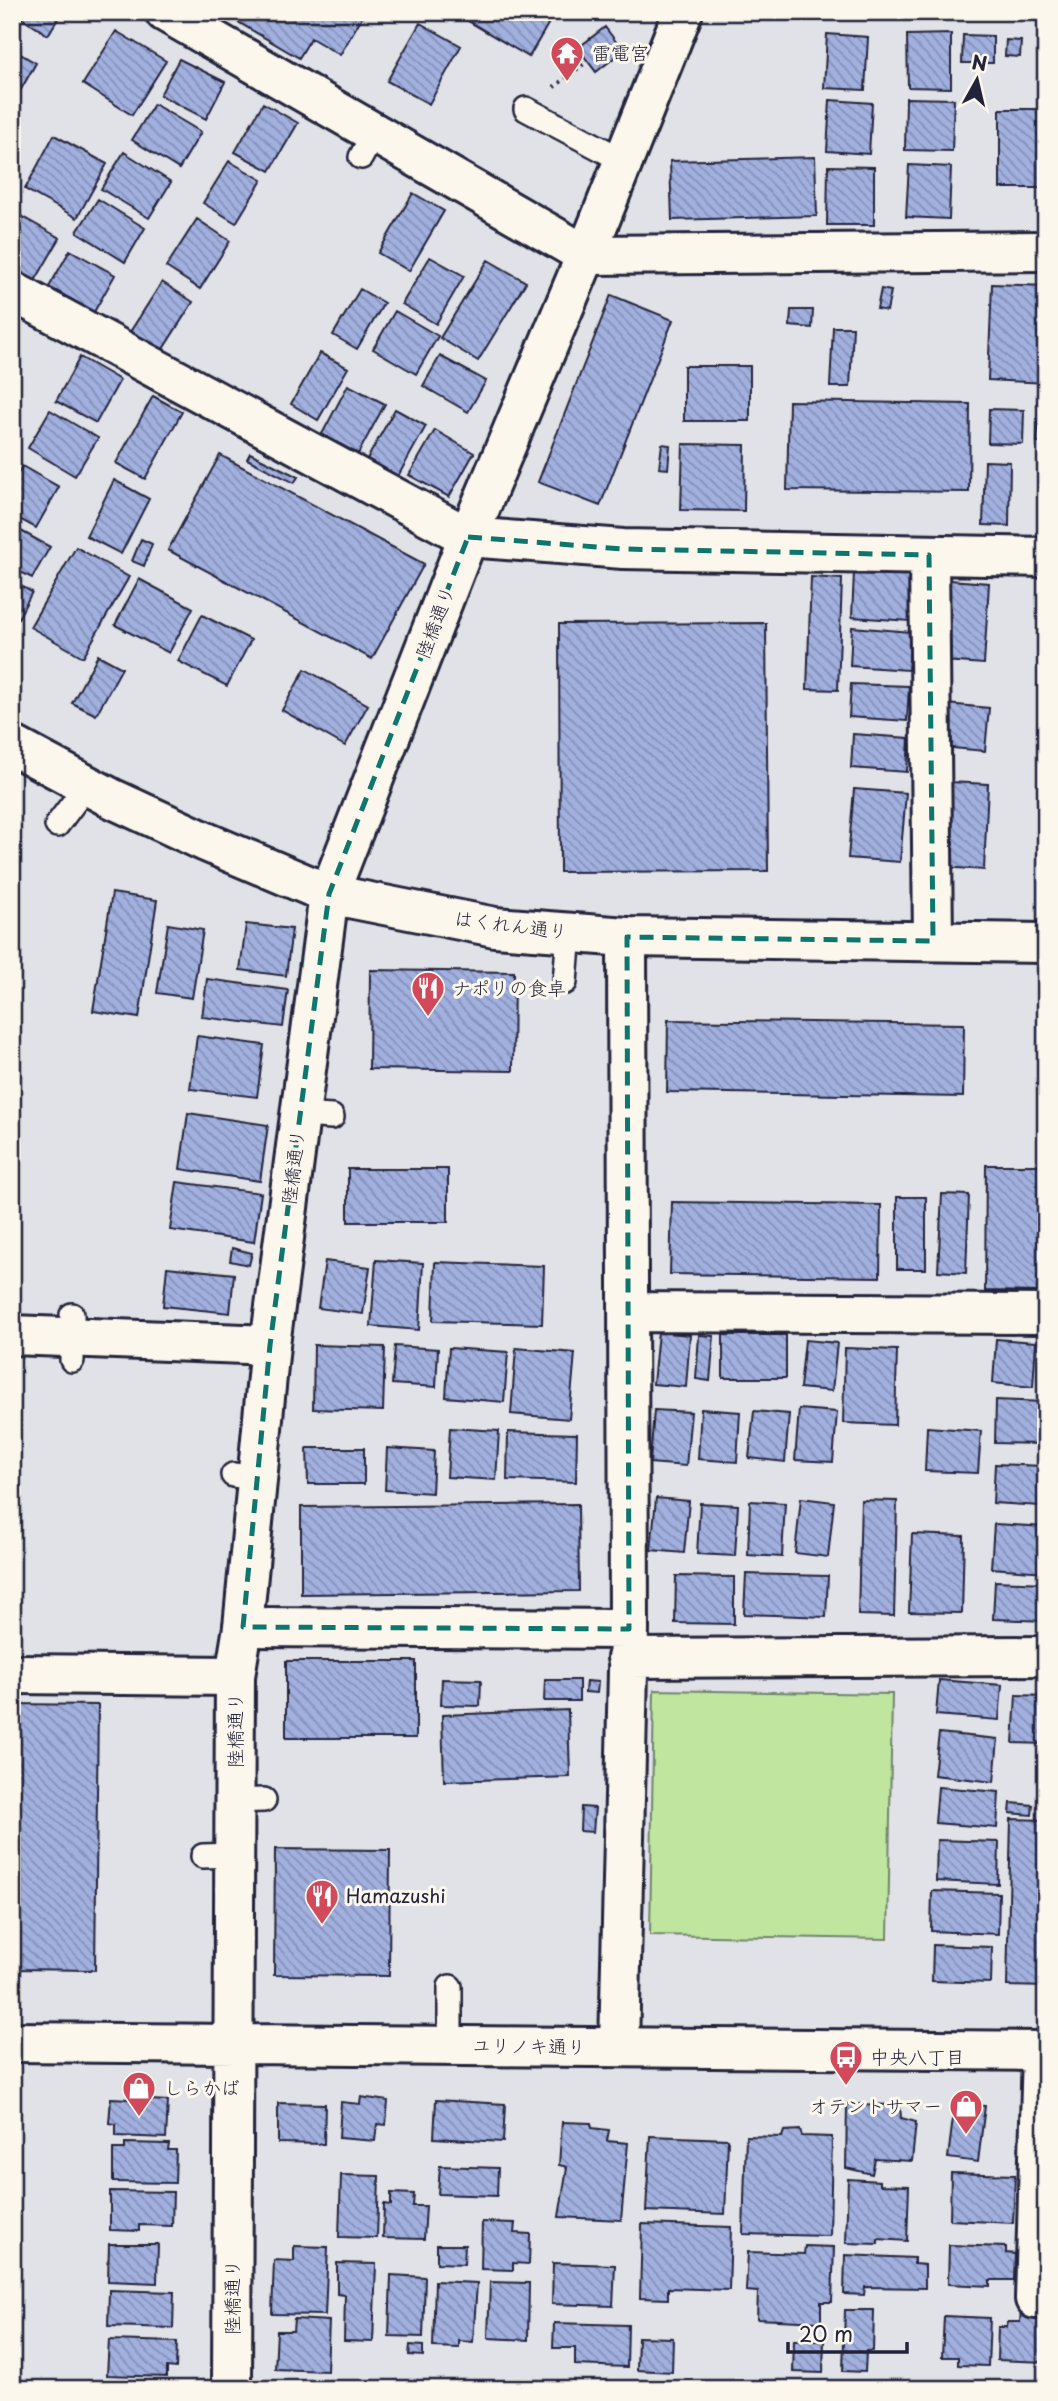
<svg xmlns="http://www.w3.org/2000/svg" width="1058" height="2401" viewBox="0 0 1058 2401" font-family="'Playpen Sans','Klee One',sans-serif">
<style>
.green{fill:#c0e59f;stroke:#71846d;stroke-width:2}
.building{fill:url(#building-back-hatch);stroke:#22223b;stroke-width:2}
.lines{fill:none;stroke-linecap:round;stroke-linejoin:round}
.lane-casing{stroke:#22223b;stroke-width:28}
.street-casing{stroke:#22223b;stroke-width:44}
.secondary-casing{stroke:#22223b;stroke-width:44}
.path{stroke:#22223b;stroke-width:4.5;stroke-dasharray:2 5;stroke-linecap:butt}
.lane{stroke:#fbf7ec;stroke-width:23}
.street{stroke:#fbf7ec;stroke-width:38}
.secondary{stroke:#fbf7ec;stroke-width:38}
.marked{fill:none;stroke:#0f766e;stroke-width:5;stroke-dasharray:14 9;stroke-linejoin:round}
.labels{text-anchor:middle;stroke-width:6;stroke-linejoin:round;paint-order:stroke}
.poi-label{font-size:19px;fill:#22223b;stroke:#fbf7ec;text-anchor:start}
.street-label{font-size:19px;fill:#22223b;stroke:#fbf7ec}
</style>
<defs>
<pattern id="building-back-hatch" width="6" height="6" patternUnits="userSpaceOnUse" patternTransform="scale(1.75)"><rect width="6" height="6" fill="#a1b0df"/><path d="M-1 5l2 2M0 0l6 6M5-1l2 2" fill="none" stroke="#838fb6"/></pattern>
</defs>
<rect width="100%" height="100%" fill="#e0e2e8"/>
<filter id="ink" filterUnits="userSpaceOnUse"><feTurbulence type="fractalNoise" baseFrequency=".0143" numOctaves="2"/><feDisplacementMap in="SourceGraphic" scale="14" xChannelSelector="R" yChannelSelector="G"/><feConvolveMatrix kernelMatrix="1 2 1 2 8 2 1 2 1" color-interpolation-filters="sRGB"/></filter>
<g filter="url(#ink)">
<!-- green -->
<path class="green" d="M654,1690L892,1694L888,1939L650,1935Z"/>
<!-- building -->
<path class="building" d="M12,12H62L48,35Z
M221,12H365L340,55L311,38L299,58Z
M453,12H555L529,57Z
M420,23L461,46L429,104L387,81Z
M605,27L623,51L596,72L578,48Z
M116,31L166,61L132,115L83,84Z
M827,34L868,37L865,90L824,88Z
M951,34V88L908,87L907,35Z
M963,35L993,36V63H962Z
M1006,40L1021,41L1020,57L1005,56Z
M12,49L36,63L16,98L12,95Z
M179,59L225,82L206,119L160,95Z
M906,98L954,99L952,151L905,150Z
M830,100L872,103L869,154L827,151Z
M263,103L298,123L270,171L235,152Z
M154,104L201,132L179,169L132,140Z
M1000,109H1046V188H1000Z
M54,135L107,164L77,218L25,189Z
M124,152L171,182L149,218L101,189Z
M815,157L817,216L672,220L670,161Z
M229,161L262,180L236,223L203,203Z
M909,165L951,167L949,219L906,217Z
M828,166L874,167V225H827Z
M413,193L444,211L409,271L378,253Z
M98,199L145,228L125,262L77,232Z
M12,211L60,238L35,281L12,268Z
M197,219L230,241L200,289L166,267Z
M70,250L115,275L94,312L49,287Z
M430,257L464,276L436,324L402,304Z
M488,260L526,282L478,361L440,338Z
M162,282L193,302L161,352L130,332Z
M992,284L1046,286V383L988,380Z
M360,289L384,303L357,349L333,335Z
M881,289L891,291L887,311L877,309Z
M611,295L673,320L600,506L538,482Z
M791,310H813L812,328L790,326Z
M395,311L438,336L416,374L373,349Z
M833,327H853L850,387H830Z
M320,353L348,368L318,420L291,404Z
M440,356L486,381L468,412L423,386Z
M80,357L120,380L96,423L56,401Z
M684,366H750V421H684Z
M348,385L385,404L358,454L322,434Z
M153,396L182,412L145,479L116,463Z
M789,401L970,404L969,492L787,490Z
M1040,405L1046,406V443L1037,442Z
M395,409L426,426L397,478L366,461Z
M989,409L1024,410L1023,444L988,443Z
M50,410L98,438L75,476L28,448Z
M435,430L474,453L449,497L409,475Z
M662,444L670,445L668,469L659,468Z
M683,444L745,445L744,511L681,510Z
M250,453L298,477L294,483L247,459Z
M220,455L424,564L372,659L168,550Z
M985,461L1010,462L1009,526L983,525Z
M22,466L59,487L36,528L12,515V484Z
M114,480L149,499L121,554L86,536Z
M12,526L50,547L32,578L12,568Z
M141,539L152,544L144,566L132,561Z
M76,547L129,577L83,657L30,627Z
M854,572L912,575L910,621L852,617Z
M811,577L842,579L838,690L807,689Z
M139,579L193,608L169,653L115,625Z
M949,580L989,583L984,664L944,661Z
M12,581L32,592L12,630Z
M202,615L251,640L227,686L178,661Z
M766,623L768,871L560,872L559,624Z
M852,627L911,632L908,670L850,666Z
M98,655L122,668L96,715L72,703Z
M305,669L368,705L345,746L282,710Z
M851,684L909,686L907,721L849,717Z
M946,704L989,708L985,751L942,747Z
M853,734L909,738L907,772L851,768Z
M949,782L988,784L984,870L944,867Z
M854,789L906,793L900,862L848,858Z
M112,893L157,900L139,1018L93,1011Z
M168,924L203,930L192,998L157,993Z
M246,924L292,929L286,976L240,970Z
M370,970L514,972L513,1071L369,1069Z
M207,979L288,990L283,1027L202,1017Z
M668,1020L964,1024L963,1097L667,1092Z
M197,1036L264,1045L257,1097L190,1089Z
M188,1113L268,1125L260,1181L180,1169Z
M986,1165H1046V1292L985,1291Z
M348,1169H448V1222H348Z
M177,1182L261,1193L254,1242L170,1230Z
M942,1194L969,1195L966,1273L938,1271Z
M897,1197H926V1269H897Z
M672,1202L881,1205L880,1277L670,1274Z
M232,1248L252,1253L249,1265L230,1261Z
M376,1260L423,1263L419,1330L371,1326Z
M325,1261L370,1267L363,1314L318,1308Z
M435,1262L544,1266L542,1324L433,1321Z
M167,1267L234,1274L230,1313L163,1306Z
M658,1332L690,1335L686,1387L653,1384Z
M699,1335L714,1336L710,1381L696,1379Z
M723,1335H786V1378H723Z
M996,1339L1036,1342L1033,1387L993,1383Z
M805,1340L837,1343L832,1391L800,1388Z
M314,1345L385,1347L383,1411L313,1409Z
M395,1346L438,1349L436,1387L392,1384Z
M449,1348L508,1352L504,1402L446,1397Z
M516,1348L575,1353L569,1419L511,1414Z
M845,1348L897,1350L895,1425L843,1423Z
M996,1400L1045,1402L1043,1444L995,1443Z
M701,1409L740,1412L737,1462L698,1459Z
M799,1409L837,1412L833,1462L795,1460Z
M654,1410L691,1412L686,1466L650,1463Z
M754,1411L789,1414L785,1462L749,1458Z
M927,1427L981,1431L978,1473L925,1471Z
M450,1428L499,1431L496,1480L447,1477Z
M508,1432L577,1434L576,1482L507,1480Z
M307,1448H364V1484H308Z
M387,1448L434,1451L432,1493L385,1490Z
M995,1464L1043,1466L1041,1506L993,1503Z
M656,1498L689,1501L684,1553L651,1550Z
M801,1498L834,1502L828,1557L795,1553Z
M861,1500L897,1501L894,1616L858,1615Z
M750,1501L785,1503L782,1557L748,1555Z
M700,1503L738,1505L735,1556L697,1554Z
M578,1504L579,1591L301,1594V1507Z
M994,1524L1046,1527V1572L991,1568Z
M912,1534L964,1536L962,1613L909,1612Z
M746,1574L828,1576L826,1617L744,1614Z
M676,1576L734,1577V1624L675,1623Z
M995,1581L1046,1583V1621L993,1619Z
M286,1661H416V1738H286Z
M442,1679L481,1680L480,1706L441,1705Z
M545,1680H579V1701H544Z
M939,1680L1002,1685L999,1720L936,1715Z
M586,1681L598,1682L597,1693L585,1692Z
M1016,1695L1046,1696V1744L1013,1743Z
M12,1704L98,1705L95,1970L12,1969Z
M568,1710L570,1777L444,1781L442,1715Z
M939,1733L998,1739L994,1782L934,1775Z
M938,1787L999,1792L997,1828L935,1823Z
M1011,1803L1033,1805L1032,1815L1010,1813Z
M581,1807L595,1808L593,1832L580,1831Z
M1011,1819L1046,1820V1987L1007,1986Z
M937,1840L999,1842L998,1884L936,1881Z
M275,1849L390,1850L389,1976L274,1975Z
M932,1891L999,1893L998,1934L931,1931Z
M933,1945L992,1947L991,1983L932,1981Z
M361,2097L388,2101L386,2125L377,2124L375,2141L339,2138L341,2102L360,2104Z
M111,2098L168,2101L166,2138L116,2136V2124L109,2123Z
M436,2100L505,2104L503,2142L434,2138Z
M955,2102L985,2106L978,2162L948,2158Z
M278,2103L325,2104L324,2144L278,2143Z
M847,2104L900,2105L901,2118L916,2122L912,2161L875,2159L872,2174L846,2168Z
M562,2122L591,2123L592,2128L609,2130L607,2141L628,2143L621,2220L559,2217L567,2167L559,2165Z
M800,2130L802,2136L832,2137L830,2236L743,2234L746,2136L782,2137L784,2131Z
M650,2136L728,2139L725,2214L646,2211Z
M125,2143L169,2144L168,2150H176L175,2183L113,2182V2149H125Z
M440,2166L498,2168L497,2196L438,2194Z
M951,2173L1015,2175L1013,2223L950,2220Z
M341,2175L379,2176L377,2238L339,2237Z
M848,2179L880,2181V2185L909,2186L907,2241L878,2239V2244L846,2243Z
M110,2191L173,2192L172,2226L139,2225V2231L110,2230Z
M391,2193L414,2194L413,2206H426L424,2239L383,2238L384,2204L391,2205Z
M482,2222L515,2223L514,2233L530,2234L529,2264L513,2263V2270L481,2269Z
M642,2224L731,2227L729,2290L668,2288V2299L640,2298Z
M109,2244H158L157,2283L108,2281Z
M437,2245H465L464,2264L437,2263Z
M949,2245L1006,2247V2253L1015,2254L1014,2280H990V2286L948,2284Z
M294,2246L328,2247L325,2315L272,2314L274,2260L294,2261Z
M805,2246L834,2247L832,2302H821V2322L757,2319L758,2292L746,2291L748,2252L804,2254Z
M845,2255L914,2258V2264L925,2265V2288L865,2287L864,2295L844,2294Z
M337,2263L376,2264L373,2342L344,2341L345,2295L337,2294Z
M553,2263L615,2265L613,2306L552,2304Z
M391,2275L425,2277L423,2337L389,2336Z
M435,2281L477,2283L473,2342L459,2341V2348L433,2347Z
M490,2282L529,2283L528,2340L488,2338Z
M109,2290L174,2292L173,2328L108,2326Z
M845,2310H874L873,2351H866L865,2372L843,2371Z
M1021,2310L1046,2311V2362L997,2360L998,2327H1007L1008,2322H1020Z
M944,2316L990,2318L988,2366L958,2365V2357H942Z
M294,2319L329,2321L327,2371L275,2369L277,2331H293Z
M554,2323L628,2325L627,2367L575,2365V2348H553Z
M638,2337L673,2338L672,2372L637,2370Z
M109,2340L177,2342L176,2368L167,2367V2377L107,2375Z
M794,2340L824,2341L823,2373L793,2372Z
M410,2345L423,2346V2356L409,2355Z"/>
<g class="lines">
<defs>
<path id="lane" d="M526,109L624,161
M361,157L374,133
M57,825L87,785
M565,982L569,933
M300,1115L332,1117
M72,1360V1315
M233,1475L257,1478
M234,1801L264,1800
M203,1856L234,1855
M450,2045V1987"/>
<path id="street" d="M165,12L586,255L1046,251
M12,291L468,537L623,549L1046,557
M929,555L933,941
M629,1312L1046,1314
M12,1335L270,1345
M243,1627L629,1629
M627,1658L1046,1656
M12,1674L235,1676
M619,2047L629,1629L627,937
M1042,2051L1035,2299H1046"/>
<path id="secondary" d="M12,745L111,798L206,842L329,894L495,927L627,937L1046,943
M12,2042L1046,2051
M232,2389L235,1676L243,1627L270,1345L329,894L468,537L586,255L683,12"/>
</defs>
<!-- lane casing -->
<use href="#lane" class="lane-casing"/>
<!-- street casing -->
<use href="#street" class="street-casing"/>
<!-- secondary casing -->
<use href="#secondary" class="secondary-casing"/>
<!-- path -->
<path class="path" d="M554,87L586,62"/>
<!-- lane -->
<use href="#lane" class="lane"/>
<!-- street -->
<use href="#street" class="street"/>
<!-- secondary -->
<use href="#secondary" class="secondary"/>
</g>
</g>
<!-- marked area -->
<path class="marked" d="M468,537L623,549L929,555L933,941L627,937L629,1629L243,1627L270,1345L329,894Z"/>
<!-- icons -->
<defs>
<symbol id="temple-pin" viewBox="-11 -11 22 30"><path d="M0 17L-7.5 6A9.5 9.5 0 1 1 7.5 6Z" fill="#d1495b" stroke="#fbf7ec"/><path d="M0-6L5-2H3V0L6.5 2.5H4V6H1.5V3h-3V6H-4V2.5H-6.5L-3 0V-2H-5Z" fill="#fff"/></symbol>
<symbol id="restaurant-pin" viewBox="-11 -11 22 30"><path d="M0 17L-7.5 6A9.5 9.5 0 1 1 7.5 6Z" fill="#d1495b" stroke="#fbf7ec"/><path d="M-5-6h1v4h1v-4h1v4h1v-4h1v5L-1.5 .5V6h-2V.5L-5-1ZM5-6V6H3V1.5H1.5Q1.5-4 5-6Z" fill="#fff"/></symbol>
<symbol id="bus-pin" viewBox="-11 -11 22 30"><path d="M0 17L-7.5 6A9.5 9.5 0 1 1 7.5 6Z" fill="#d1495b" stroke="#fbf7ec"/><path d="M-5-6H5V4H4V6H2V4H-2V6H-4V4H-5ZM-3.5-4V0h7V-4ZM-3.5 1.2v1.5H-2V1.2ZM2 1.2v1.5H3.5V1.2Z" fill="#fff"/></symbol>
<symbol id="shop-pin" viewBox="-11 -11 22 30"><path d="M0 17L-7.5 6A9.5 9.5 0 1 1 7.5 6Z" fill="#d1495b" stroke="#fbf7ec"/><path d="M-5-2.5h2.3a2.7 3.5 0 0 1 5.4 0H5L5.5 6h-11ZM-1.5-2.5h3a1.5 2.3 0 0 0-3 0Z" fill="#fff"/></symbol>
</defs>
<g fill-rule="evenodd">
<use href="#temple-pin" x="548" y="34" width="38" height="52"/>
<use href="#restaurant-pin" x="409" y="969" width="38" height="52"/>
<use href="#restaurant-pin" x="303" y="1877" width="38" height="52"/>
<use href="#bus-pin" x="827" y="2038" width="38" height="52"/>
<use href="#shop-pin" x="120" y="2069" width="38" height="52"/>
<use href="#shop-pin" x="947" y="2087" width="38" height="52"/>
</g>
<g class="labels">
<!-- poi labels -->
<g class="poi-label">
<text x="592" y="60">雷電宮</text>
<text x="452" y="995">ナポリの食卓</text>
<text x="346" y="1903">Hamazushi</text>
<text x="870" y="2064">中央八丁目</text>
<text x="164" y="2095">しらかば</text>
<text x="942" y="2113" text-anchor="end">オテントサマー</text>
</g>
<!-- street labels -->
<g class="street-label">
<text transform="translate(435 622) rotate(-69)" y="7">陸橋通り</text>
<text transform="translate(511 925) rotate(7)" y="7">はくれん通り</text>
<text transform="translate(293 1167) rotate(-83)" y="7">陸橋通り</text>
<text transform="translate(235 1730) rotate(-90)" y="7">陸橋通り</text>
<text transform="translate(529 2046) rotate(1)" y="7">ユリノキ通り</text>
<text transform="translate(232 2297) rotate(-90)" y="7">陸橋通り</text>
</g>
</g>
<!-- margin -->
<rect width="1058" height="2401" fill="none" stroke="#fbf7ec" stroke-width="42"/>
<rect x="21" y="21" width="1016" height="2359" fill="none" stroke="#22223b" stroke-width="2.5" filter="url(#ink)"/>
<!-- north arrow -->
<g transform="translate(977 80) rotate(8)" stroke="#fbf7ec" stroke-width="5" paint-order="stroke">
<path d="M0-5L12 26L0 18L-12 26Z" fill="#22223b"/>
<text y="-10" font-size="19" font-weight="bold" text-anchor="middle" fill="#22223b">N</text>
</g>
<!-- scale -->
<path d="M788 2342v10h119v-10" fill="none" stroke="#22223b" stroke-width="3.5"/>
<text x="799" y="2342" font-size="21" fill="#22223b" stroke="#fbf7ec" stroke-width="5" paint-order="stroke">20 m</text>
</svg>
